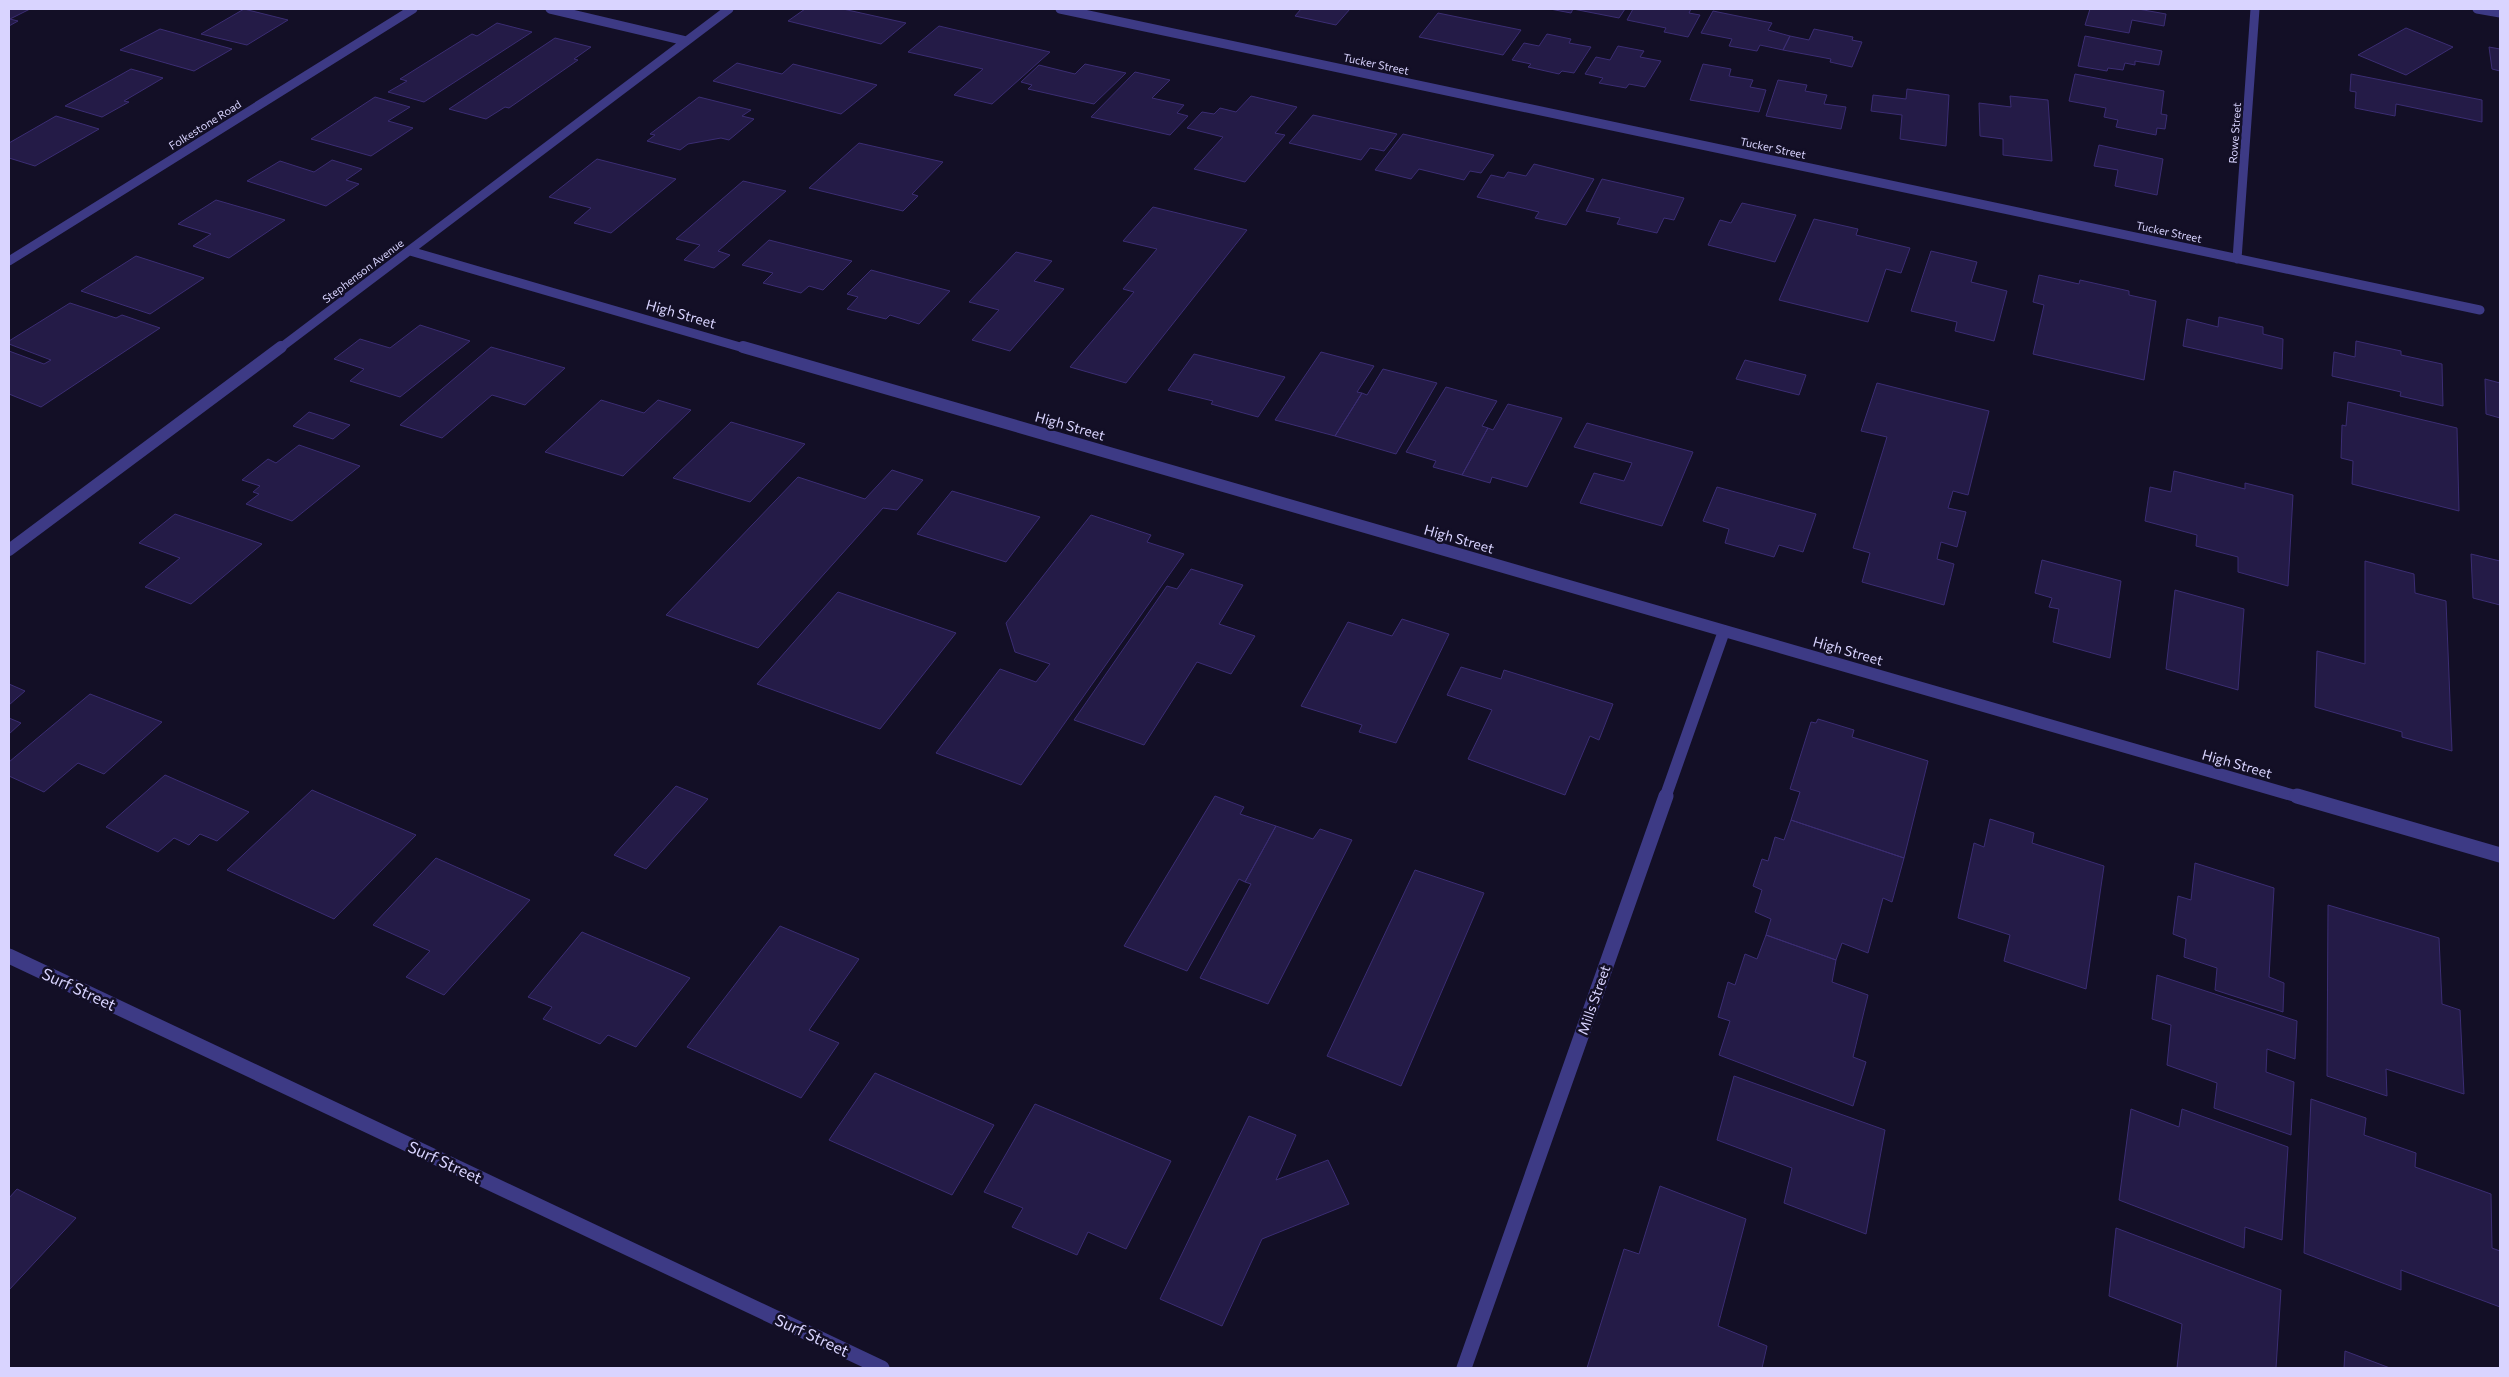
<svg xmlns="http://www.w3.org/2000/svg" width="2509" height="1377" viewBox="0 0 2509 1377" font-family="Commissioner,sans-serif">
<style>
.building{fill:#241b47;stroke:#3b2d73}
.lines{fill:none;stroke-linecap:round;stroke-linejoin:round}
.minor-far2{stroke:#3d3a85;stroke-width:9}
.minor-far1{stroke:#3d3a85;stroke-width:12}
.minor{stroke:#3d3a85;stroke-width:15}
.labels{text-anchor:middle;stroke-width:5;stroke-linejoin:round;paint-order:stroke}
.far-street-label{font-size:11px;fill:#d9d4ff;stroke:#130f26}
.street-label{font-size:14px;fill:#d9d4ff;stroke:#130f26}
.near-street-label{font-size:16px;fill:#d9d4ff;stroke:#130f26}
</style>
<rect width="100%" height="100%" fill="#130f26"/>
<!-- building -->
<path class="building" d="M9,9H30L10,19L18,21L9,26Z
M244,9L288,20L247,45L201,34Z
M805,9H843L906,23L881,44L788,21Z
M1301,9H1350L1336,25L1295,16Z
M1550,9H1625L1619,18L1573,9L1571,13Z
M1633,9H1691L1689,13L1700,15L1688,37L1664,32L1666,28L1627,20Z
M2090,9H2138L2166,14L2164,26L2132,20L2129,33L2085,25Z
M1713,11L1772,23L1768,30L1790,36L1783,50L1760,45L1757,51L1729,46L1732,39L1701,33Z
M1438,13L1521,30L1503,55L1419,37Z
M497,23L532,32L424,102L388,92L407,81L400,79L472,34L477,36Z
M939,26L1050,52L992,104L954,95L983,69L908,52Z
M2406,28L2453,47L2406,75L2358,55Z
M160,29L232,49L194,71L120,50Z
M1814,29L1853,37L1852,40L1862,42L1852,67L1830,62L1831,59L1783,50L1790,36L1809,40Z
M1547,34L1571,39L1569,43L1591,47L1574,73L1562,71L1559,74L1528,67L1531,64L1512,60L1524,43L1539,46Z
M2085,36L2162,51L2159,65L2135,61V65L2125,63L2123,70L2108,68L2107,71L2078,66Z
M555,38L591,47L574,59L578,60L509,108L505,107L486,119L449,109Z
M1618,46L1644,51L1640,57L1661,61L1645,87L1629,84L1626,88L1599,83L1603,78L1585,74L1596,57L1610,60Z
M2489,47L2500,49V71L2492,69Z
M737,63L782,74L793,64L877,85L841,114L713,81Z
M1085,64L1126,73L1094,104L1028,89L1032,85L1021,82L1039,65L1075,74Z
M1703,64L1731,69L1729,76L1753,80L1750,87L1766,90L1759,112L1690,100Z
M131,69L163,78L124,101L129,102L102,117L65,106Z
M1135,72L1170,80L1152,98L1184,105L1177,113L1188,116L1170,135L1091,117Z
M2075,74L2164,91L2161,114L2167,115L2165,129L2157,128L2156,135L2116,127L2118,120L2104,117L2106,108L2069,101Z
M2351,74L2482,100V122L2396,104L2395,116L2355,108L2356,92L2350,91Z
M1778,80L1807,85L1805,91L1827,95L1824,104L1846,107L1841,129L1766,116Z
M1907,89L1949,95L1946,146L1900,139L1902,115L1871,111L1873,95L1906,99Z
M1251,96L1297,107L1275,133L1285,135L1245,182L1194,169L1223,137L1187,128L1202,112L1214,114L1220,108L1236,112Z
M2010,96L2048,100L2052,161L2003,155V139L1980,136L1979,103L2011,107Z
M375,97L410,107L388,121L413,128L371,156L311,139Z
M699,97L751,110L742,116L754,119L729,140L721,138L688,144L680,150L647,141L655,135L650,134Z
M1313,115L1397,134L1384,151L1370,148L1361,160L1289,143Z
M56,116L99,129L35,166L9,158V143Z
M1403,134L1494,155L1481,173L1470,171L1464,180L1419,169L1411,179L1375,170Z
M859,143L943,162L912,194L918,196L903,211L809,188Z
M2099,145L2163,159L2157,195L2115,186L2118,170L2094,166Z
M597,159L676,179L611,233L574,223L591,208L549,197Z
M332,160L362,169L346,180L359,184L326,206L247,181L280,161L314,172Z
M1534,164L1594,179L1566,225L1535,218L1539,212L1477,197L1491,175L1504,178L1508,172L1526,176Z
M1602,179L1684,198L1674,220L1664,218L1657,233L1617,224L1620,218L1586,211Z
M743,181L786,191L718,251L730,255L714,268L684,260L700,245L676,239Z
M216,200L285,220L229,258L193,246L211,234L178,224Z
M1742,203L1796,215L1775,262L1708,245L1720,220L1731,223Z
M1153,207L1247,230L1126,383L1070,367L1134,292L1123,289L1157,249L1123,241Z
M1814,219L1858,229L1856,235L1910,248L1901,273L1886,269L1868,322L1779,300Z
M769,240L852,261L823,290L809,286L801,293L763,283L773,273L742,265Z
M1931,251L1977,262L1971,282L2007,291L1994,341L1955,331L1957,322L1911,311Z
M1016,252L1052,261L1034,281L1064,289L1010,351L972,340L999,310L969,302Z
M136,256L204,278L150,314L81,291Z
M871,270L950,291L919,324L890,315L886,319L847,309L858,297L847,294Z
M2039,275L2079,284L2080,280L2129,291V295L2156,301L2144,380L2033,354L2044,305L2033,302Z
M70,303L116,318L122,315L160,328L41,407L9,394V351L44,364L51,360L9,344V341Z
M2219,317L2263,327V334L2283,339L2282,369L2183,346L2187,319L2218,327Z
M420,325L470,341L400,397L350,381L364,369L334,359L360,339L390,348Z
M2356,341L2401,351V355L2442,364L2443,406L2400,396L2401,392L2332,376L2334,352L2355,357Z
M491,347L565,368L525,405L492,395L442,438L400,425Z
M1321,352L1374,366L1357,392L1362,393L1335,436L1275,420Z
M1194,354L1285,377L1258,417L1211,404L1213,401L1168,390Z
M1745,360L1806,375L1799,395L1736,379Z
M1383,369L1437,383L1396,454L1335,436L1362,393L1367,395Z
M2485,379L2500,383V418L2486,414Z
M1877,383L1989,411L1968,495L1953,491L1948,508L1966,512L1957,547L1941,542L1937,559L1954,564L1944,605L1862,582L1870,553L1853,548L1887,437L1861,431Z
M1446,387L1497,401L1482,426L1488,428L1462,475L1433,467L1436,461L1406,452Z
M601,400L644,413L658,400L691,410L623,476L545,452Z
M2348,402L2457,428L2459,511L2352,484L2353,461L2341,458L2342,425L2346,426Z
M1508,404L1562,418L1527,487L1492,477L1490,483L1462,475L1488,428L1493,430Z
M309,412L350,425L333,439L293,426Z
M731,422L805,444L750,502L673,478Z
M1587,423L1693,452L1662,526L1580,503L1594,473L1624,481L1632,463L1574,447Z
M299,445L360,466L292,521L246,504L259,494L253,492L260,486L242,480L268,459L276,463Z
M892,470L923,480L897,510L883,508L758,648L666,615L798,477L865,499Z
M2174,471L2245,489V483L2293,495L2288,586L2238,572V557L2196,546L2197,535L2145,521L2150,487L2171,492Z
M1717,487L1816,514L1803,552L1779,545L1774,557L1725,543L1729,529L1703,521Z
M952,491L1040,517L1006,562L917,534Z
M175,514L262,544L191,604L145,587L180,558L139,543Z
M1091,515L1151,535L1147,542L1184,554L1021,785L936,753L1000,669L1036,682L1050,664L1015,652L1006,623Z
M2471,554L2500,561V605L2473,598Z
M2042,560L2121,581L2110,658L2053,642L2059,609L2049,607L2052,598L2035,593Z
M2365,561L2414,574L2415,593L2446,601L2452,751L2402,737V732L2315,707L2317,651L2365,664Z
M1191,569L1243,585L1219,624L1255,636L1231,674L1197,662L1144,745L1074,720L1167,586L1177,589Z
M2175,590L2244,609L2238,690L2166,669Z
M838,592L956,633L880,729L757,684Z
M1402,619L1449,634L1396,743L1359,732L1362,725L1301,706L1348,622L1392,636Z
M1461,667L1501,679L1504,670L1613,704L1599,740L1590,736L1565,795L1468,759L1492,710L1447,695Z
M9,684L25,691L9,705Z
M90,694L162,722L104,774L78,763L44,792L9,776V762Z
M9,718L21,723L9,734Z
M1818,719L1854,730L1852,737L1928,761L1904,858L1791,820L1800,792L1790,789L1811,722L1816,723Z
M165,775L249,812L217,841L200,834L189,845L174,838L158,852L106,827Z
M676,786L708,799L646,869L614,855Z
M312,790L416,835L334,919L227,870Z
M1215,796L1244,807L1240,814L1276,826L1245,882L1239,879L1187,971L1124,946Z
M1990,819L2034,833L2032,843L2104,866L2086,989L2004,961L2010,935L1958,918L1974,843L1984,847Z
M1791,820L1904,858L1892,902L1883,898L1868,953L1842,943L1836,960L1766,935L1771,919L1755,912L1762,890L1753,886L1762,859L1768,861L1775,837L1784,840Z
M1276,826L1313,839L1320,829L1352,840L1268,1004L1200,978L1251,884L1245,882Z
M436,858L530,900L444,995L406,977L430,951L373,925Z
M2195,863L2274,888L2269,977L2284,983L2283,1012L2215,990L2217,968L2184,957L2186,939L2173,934L2178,896L2191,900Z
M1415,870L1484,893L1401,1086L1327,1056Z
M2328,905L2439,938L2442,1004L2460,1010L2464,1094L2386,1069L2387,1096L2327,1076Z
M780,926L859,959L809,1030L839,1043L801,1098L687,1047Z
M582,932L690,978L636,1047L608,1035L600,1044L543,1019L552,1007L528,997Z
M1766,935L1836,960L1832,982L1868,995L1853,1057L1866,1062L1853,1106L1719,1055L1730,1021L1718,1017L1728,982L1735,985L1745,954L1757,959Z
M2157,975L2297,1021L2295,1059L2267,1049L2266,1072L2294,1082L2291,1135L2214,1108L2217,1083L2167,1065L2171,1025L2152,1019Z
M875,1073L994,1125L952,1195L829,1140Z
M1734,1076L1885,1130L1866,1234L1784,1203L1792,1168L1717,1140Z
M2311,1099L2366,1118L2364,1135L2416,1153L2415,1167L2491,1194L2492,1248L2500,1251V1307L2401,1270V1290L2304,1253Z
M1035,1104L1171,1161L1126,1249L1088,1232L1077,1255L1012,1227L1023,1208L984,1192Z
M2131,1109L2179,1127L2182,1109L2288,1147L2282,1240L2245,1227L2244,1248L2119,1200Z
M1249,1116L1296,1135L1276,1180L1328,1160L1349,1204L1262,1239L1222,1326L1160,1299Z
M1660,1186L1746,1219L1718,1326L1767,1346L1762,1368H1587L1624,1249L1639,1254Z
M17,1189L76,1218L9,1290V1198Z
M2116,1228L2281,1290L2276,1368H2177L2182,1324L2109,1296Z
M2345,1351L2390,1368H2344Z"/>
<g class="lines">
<!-- minor-far2 -->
<path class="minor-far2" d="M550,9L686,41
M1060,9L2480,310
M2477,9L2500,13
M410,251L747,349
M2237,259L2255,9
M9,261L413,9
M279,349L729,9"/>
<!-- minor-far1 -->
<path class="minor-far1" d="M743,347L2302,798
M9,550L281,347
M1665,798L1724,631"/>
<!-- minor -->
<path class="minor" d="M2297,796L2500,855
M9,956L882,1368
M1464,1368L1666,796"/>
</g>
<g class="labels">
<!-- far-street labels -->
<g class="far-street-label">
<text transform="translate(1376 64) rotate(12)" y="4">Tucker Street</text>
<text transform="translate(205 125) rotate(-32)" y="4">Folkestone Road</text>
<text transform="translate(2235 133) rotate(-86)" y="4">Rowe Street</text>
<text transform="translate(1773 148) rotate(12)" y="4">Tucker Street</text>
<text transform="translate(2169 232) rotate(12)" y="4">Tucker Street</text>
<text transform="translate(363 271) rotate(-37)" y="4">Stephenson Avenue</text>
</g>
<!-- street labels -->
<g class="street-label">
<text transform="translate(681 314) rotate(16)" y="5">High Street</text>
<text transform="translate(1070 426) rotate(16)" y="5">High Street</text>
<text transform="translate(1459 539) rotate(16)" y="5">High Street</text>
<text transform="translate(1848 651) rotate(16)" y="5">High Street</text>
<text transform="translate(2237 764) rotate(16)" y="5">High Street</text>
<text transform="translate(1594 1000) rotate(-71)" y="5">Mills Street</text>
</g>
<!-- near-street labels -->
<g class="near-street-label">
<text transform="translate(79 989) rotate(25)" y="6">Surf Street</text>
<text transform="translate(445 1162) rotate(25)" y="6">Surf Street</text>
<text transform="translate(812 1335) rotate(25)" y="6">Surf Street</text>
</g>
</g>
<!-- border -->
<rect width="2509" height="1377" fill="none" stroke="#d9d4ff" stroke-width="20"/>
</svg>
